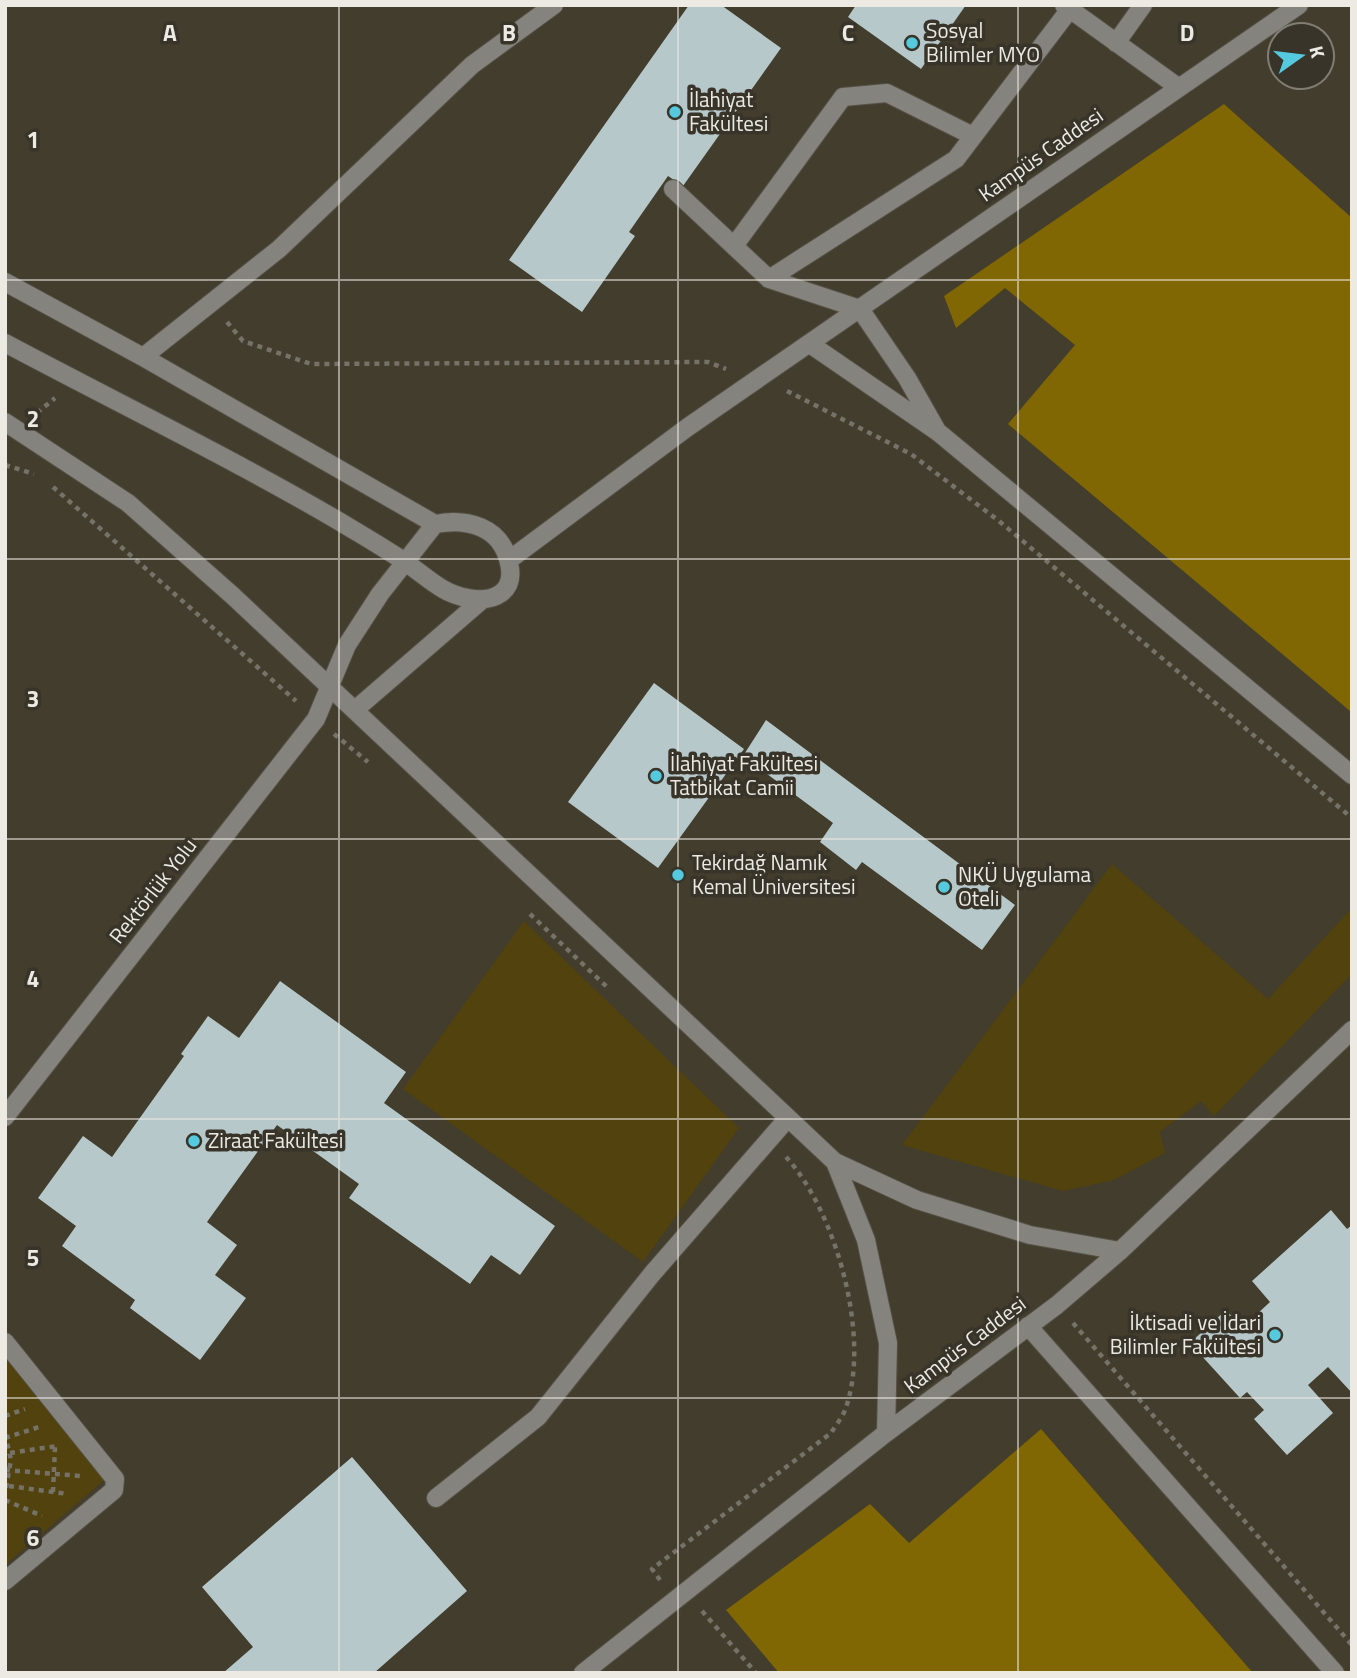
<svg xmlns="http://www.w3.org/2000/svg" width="1357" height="1678" viewBox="0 0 1357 1678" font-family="'Titillium Web',sans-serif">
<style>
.built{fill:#423d2c;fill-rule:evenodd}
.green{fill:#52420d}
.forest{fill:#806703}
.building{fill:#b7c8cb}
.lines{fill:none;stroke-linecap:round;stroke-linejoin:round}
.minor-casing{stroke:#555147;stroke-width:20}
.path{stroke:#757268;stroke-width:4.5;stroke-dasharray:5 5;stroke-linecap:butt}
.minor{stroke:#85837d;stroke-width:18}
.grid{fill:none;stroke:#eceae3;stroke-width:2;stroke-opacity:0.55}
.poi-dot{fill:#55cadf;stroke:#383429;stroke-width:2.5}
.labels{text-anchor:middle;stroke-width:7;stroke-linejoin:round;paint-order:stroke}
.poi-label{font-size:21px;fill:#eceae3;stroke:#383429;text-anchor:start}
.street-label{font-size:21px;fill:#eceae3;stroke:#383429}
.grid-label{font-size:23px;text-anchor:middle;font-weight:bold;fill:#eceae3;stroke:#383429;stroke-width:7;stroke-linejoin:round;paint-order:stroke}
</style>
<rect width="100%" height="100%" fill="#383429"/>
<!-- built -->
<path class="built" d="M5,5H1352V1673H5ZM1280,35H1322V77H1280Z"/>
<!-- green -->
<path class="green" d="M1112,864L1268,999L1352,908V974L1214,1116L1201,1101L1160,1132L1165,1153L1114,1180L1063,1191L902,1145Z
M524,921L739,1128L643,1262L403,1089Z
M5,1353L108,1477L5,1565Z"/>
<!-- forest -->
<path class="forest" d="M1224,104L1352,218L1350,711L1008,424L1075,345L1005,288L956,328L944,296Z
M1041,1429L1253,1673H779L726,1610L870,1504L909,1543Z"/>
<!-- building -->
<path class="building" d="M689,5H721L781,48L683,186L668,176L629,232L635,236L582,312L509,260Z
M856,5H966L921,69L848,17Z
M654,683L744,749L658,868L568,802Z
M766,720L1015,905L982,950L862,862L856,870L820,842L833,823L743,756Z
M280,981L406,1072L384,1103L555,1226L520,1275L491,1255L470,1284L349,1198L359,1184L277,1125L207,1222L237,1245L215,1275L246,1298L200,1360L130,1308L135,1300L62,1246L76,1226L38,1198L83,1136L112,1157L184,1056L181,1054L208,1016L239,1038Z
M1331,1210L1347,1229L1352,1225V1393L1328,1367L1308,1385L1333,1413L1287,1455L1254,1419L1264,1410L1247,1392L1240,1398L1190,1343L1226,1310L1242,1328L1270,1302L1252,1281Z
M352,1457L467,1591L374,1673H223L253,1647L202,1587Z"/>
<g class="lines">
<defs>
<path id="minor" d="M1064,5L1178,87
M1116,43L1143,5
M673,189L769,279
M734,246L843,97L887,93L973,136
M5,282L143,357L435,524C467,518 501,526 509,563C516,592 494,603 468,598C442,594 426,576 405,562C383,547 360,534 337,520C229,457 116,402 5,343
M810,344L938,432L1352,775
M143,357L279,249L472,65L554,5
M5,422L128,503L233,596L835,1162L917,1200L1030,1235L1120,1251
M936,429L907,378L860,309L769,279L956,159L1070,9
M509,560L688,427L1299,5
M356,709L482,600
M5,1117L316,719L347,645L380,594L435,524
M835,1162L866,1240L888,1343L886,1433
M1028,1326L1335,1673
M5,1342L115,1479L114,1490L5,1581
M436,1498L538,1417L652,1274L787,1119
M583,1673L886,1433L1057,1305L1120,1251L1352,1030"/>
</defs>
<!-- minor casing -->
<use href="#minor" class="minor-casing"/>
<!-- path -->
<path class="path" d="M227,322L243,341L311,364L708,362L726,369
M787,391L911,454L999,521L1352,818
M37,413L55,398
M5,465L34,474
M53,487L296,701
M334,734L368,762
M530,914L607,987
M1073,1323L1352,1645
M5,1416L25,1409
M5,1434L11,1460L5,1493
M5,1438L42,1426
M10,1453L57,1446
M5,1470L81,1476
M9,1486L68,1494
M53,1492L55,1447
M5,1500L42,1516
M660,1580L652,1569L831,1433C835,1426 842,1418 845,1410C872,1339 836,1211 786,1157
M702,1611L756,1673"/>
<!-- minor -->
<use href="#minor" class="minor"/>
</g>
<!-- grid -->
<path class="grid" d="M339,5V1673M678,5V1673M1018,5V1673M5,280H1352M5,559H1352M5,839H1352M5,1119H1352M5,1398H1352"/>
<!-- markers -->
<g class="poi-dot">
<circle cx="912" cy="43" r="7"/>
<circle cx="675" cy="112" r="7"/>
<circle cx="656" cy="776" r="7"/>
<circle cx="678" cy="875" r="7"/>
<circle cx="944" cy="887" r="7"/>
<circle cx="194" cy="1141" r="7"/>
<circle cx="1275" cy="1335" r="7"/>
</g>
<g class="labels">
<!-- poi labels -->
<g class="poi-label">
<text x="926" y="38">Sosyal<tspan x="926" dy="24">Bilimler MYO</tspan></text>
<text x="689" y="107">İlahiyat<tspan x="689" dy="24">Fakültesi</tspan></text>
<text x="670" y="771">İlahiyat Fakültesi<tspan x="670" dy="24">Tatbikat Camii</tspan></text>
<text x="692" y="870">Tekirdağ Namık<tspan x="692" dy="24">Kemal Üniversitesi</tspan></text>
<text x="958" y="882">NKÜ Uygulama<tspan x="958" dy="24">Oteli</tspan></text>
<text x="208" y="1148">Ziraat Fakültesi</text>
<text x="1261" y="1330" text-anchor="end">İktisadi ve İdari<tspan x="1261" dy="24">Bilimler Fakültesi</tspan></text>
</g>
<!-- street labels -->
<g class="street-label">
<text transform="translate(1041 155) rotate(-35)" y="7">Kampüs Caddesi</text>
<text transform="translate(153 891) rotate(-52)" y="7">Rektörlük Yolu</text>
<text transform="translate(965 1345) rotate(-37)" y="7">Kampüs Caddesi</text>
</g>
</g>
<g class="grid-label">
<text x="170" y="41">A</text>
<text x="509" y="41">B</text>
<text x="848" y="41">C</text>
<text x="1187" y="41">D</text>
<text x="33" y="148">1</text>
<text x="33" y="427">2</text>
<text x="33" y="707">3</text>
<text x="33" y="987">4</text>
<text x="33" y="1266">5</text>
<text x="33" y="1546">6</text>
</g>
<!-- border -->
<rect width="1357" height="1678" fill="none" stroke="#eceae3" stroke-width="14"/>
<!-- north arrow -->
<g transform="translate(1301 56) rotate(76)"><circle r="33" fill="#383429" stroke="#807d73" stroke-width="2"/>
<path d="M0-5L12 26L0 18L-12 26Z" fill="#55cadf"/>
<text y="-10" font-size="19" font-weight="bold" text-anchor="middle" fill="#eceae3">K</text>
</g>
</svg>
